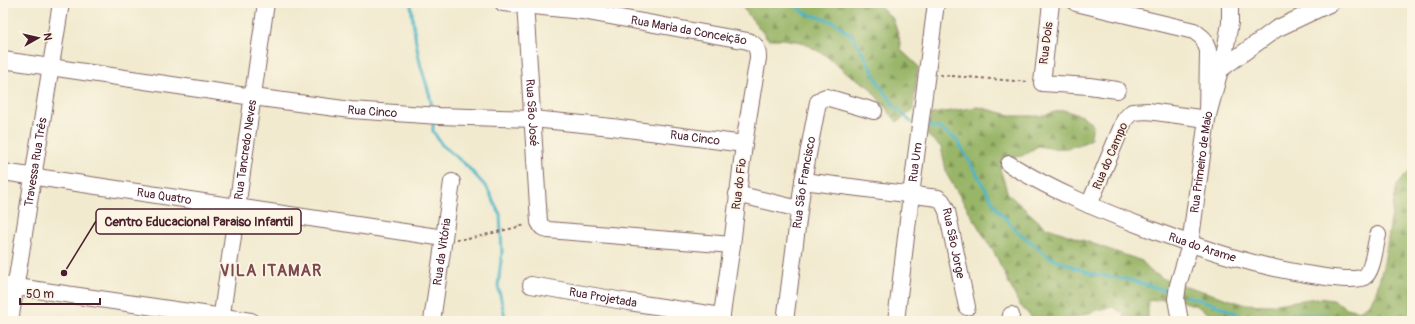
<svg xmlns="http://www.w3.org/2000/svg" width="1415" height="324" viewBox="0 0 1415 324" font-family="Pangolin,sans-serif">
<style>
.forest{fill:url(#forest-firs);stroke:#716a4a}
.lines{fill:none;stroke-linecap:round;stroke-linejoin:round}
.stream{stroke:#4ab5c6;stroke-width:3}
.minor-casing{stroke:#846664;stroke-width:18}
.path{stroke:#846664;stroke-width:2;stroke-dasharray:3 3;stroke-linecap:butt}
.minor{stroke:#fff;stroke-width:16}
.labels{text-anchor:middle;stroke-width:3.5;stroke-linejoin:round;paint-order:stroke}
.street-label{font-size:12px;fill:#4a1f2b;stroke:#fcf5e5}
.district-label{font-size:16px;font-weight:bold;letter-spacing:1px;fill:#7a484d;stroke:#fcf5e5}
.leader{fill:none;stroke:#4a1f2b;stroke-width:1.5}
.callout-dot{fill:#4a1f2b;stroke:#fcf5e5;stroke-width:1.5}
.callout{fill:#fcf5e5;stroke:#4a1f2b;stroke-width:1.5}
.callout-label{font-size:13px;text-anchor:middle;font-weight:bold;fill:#4a1f2b}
</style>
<defs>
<pattern id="forest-firs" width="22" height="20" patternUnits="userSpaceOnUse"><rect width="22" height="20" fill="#98b568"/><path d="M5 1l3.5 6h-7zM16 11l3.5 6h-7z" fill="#7e9356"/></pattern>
</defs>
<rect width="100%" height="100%" fill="#fcf5e5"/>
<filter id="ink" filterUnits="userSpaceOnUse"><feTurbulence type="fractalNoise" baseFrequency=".025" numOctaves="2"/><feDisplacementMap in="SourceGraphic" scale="8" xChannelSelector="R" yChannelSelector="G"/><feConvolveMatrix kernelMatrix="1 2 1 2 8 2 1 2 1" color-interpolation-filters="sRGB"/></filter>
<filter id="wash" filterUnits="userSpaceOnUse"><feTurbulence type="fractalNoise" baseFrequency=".012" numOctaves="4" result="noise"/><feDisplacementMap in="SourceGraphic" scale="16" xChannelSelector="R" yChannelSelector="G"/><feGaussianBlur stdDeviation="0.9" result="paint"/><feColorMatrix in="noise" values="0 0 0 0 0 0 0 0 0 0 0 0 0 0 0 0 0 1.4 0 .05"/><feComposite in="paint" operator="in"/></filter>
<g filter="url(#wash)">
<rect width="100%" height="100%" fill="#f1eacf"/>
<!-- forest -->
<path class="forest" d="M739,3H877L893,19L899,37L901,50L918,66L913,110L897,122L868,86L844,71L824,54L801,42L783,39H768Z
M978,107L1014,116H1040L1063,110L1083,116L1093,125L1090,140C1069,150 1061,150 1038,146L1022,156L1008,158L1000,169L1008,194L1045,227L1142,261L1149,270L1164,279L1243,304L1269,305L1316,298L1333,300L1347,308L1359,311L1370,304L1376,292L1384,263L1397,184L1412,169V321H1219L1197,306L1172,298L1148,301V321H1125L1123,313L1112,307L1097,310L1073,319L1061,321H1043L1032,318L1019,304L996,256L947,175L941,147L927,135L931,114Z"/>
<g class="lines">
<!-- stream -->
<path class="stream" d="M793,3L805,13L834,22L853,37L868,62L879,84L895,107L911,122
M411,4C413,25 416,46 421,67C425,80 430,93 432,107
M433,124V131L442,145L466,165L487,188L500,214L502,252L498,286L506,321
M928,126L939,128L957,140L997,209L1017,231L1049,257L1092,274L1126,279L1169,291
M1186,296L1211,303L1240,315L1263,320L1298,314L1327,315L1354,321"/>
</g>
</g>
<g filter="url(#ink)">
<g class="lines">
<defs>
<g id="minor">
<path id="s1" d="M503,3L582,11L748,41C756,44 758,49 758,58L744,144L732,245L721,321"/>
<path id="s2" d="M525,3L539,222L542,227L548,230L732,245"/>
<path d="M1051,3L1042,83L1089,86L1117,90"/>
<path d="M1076,3L1194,31L1203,38L1208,50L1207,119L1148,111L1132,112L1125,119L1089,205"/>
<path id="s3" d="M3,60L253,97L351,110L439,116L533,119L612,127L744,144"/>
<path d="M1221,69L1276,29L1331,3"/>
<path id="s4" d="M1009,164C1053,191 1099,210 1147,228C1203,249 1259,268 1319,276C1329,278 1355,281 1364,277C1373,272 1375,245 1378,235"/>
<path id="s5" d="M3,172L444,238"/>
<path id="s6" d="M803,181L938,198L942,201L947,211L967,307"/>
<path d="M737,194L799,209"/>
<path d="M3,285L251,321"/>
<path id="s7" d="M531,285L629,302L722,316"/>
<path id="s8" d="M10,321L61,3"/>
<path id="s9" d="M221,321L266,3"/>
<path id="s10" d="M432,321L452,182"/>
<path id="s11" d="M785,321L803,181L818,102L823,98L826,97L874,111"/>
<path id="s12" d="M896,321L911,195L936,3"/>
<path d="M1010,321L1011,315"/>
<path id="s13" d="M1180,321L1176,299L1178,285L1190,245L1207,119L1225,51L1230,23V3"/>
</g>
</defs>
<!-- minor casing -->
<use href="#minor" class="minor-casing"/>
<!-- path -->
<path class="path" d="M940,75L1029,82
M456,239H468L526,225"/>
<!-- minor -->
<use href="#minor" class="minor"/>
</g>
</g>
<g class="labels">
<!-- street labels -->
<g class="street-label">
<text dy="4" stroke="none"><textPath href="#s1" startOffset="188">Rua Maria da Conceição</textPath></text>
<text transform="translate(1046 43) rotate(-83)" y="4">Rua Dois</text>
<text dy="4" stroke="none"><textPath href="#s3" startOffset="373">Rua Cinco</textPath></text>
<text dy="4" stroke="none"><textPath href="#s2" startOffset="110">Rua São José</textPath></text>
<text dy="4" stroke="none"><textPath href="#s3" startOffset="697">Rua Cinco</textPath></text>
<text dy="4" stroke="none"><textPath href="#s9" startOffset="173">Rua Tancredo Neves</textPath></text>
<text transform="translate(1110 156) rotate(-67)" y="4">Rua do Campo</text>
<text dy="4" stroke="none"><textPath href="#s8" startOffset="161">Travessa Rua Três</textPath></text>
<text dy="4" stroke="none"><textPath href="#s12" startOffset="160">Rua Um</textPath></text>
<text dy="4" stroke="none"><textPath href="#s13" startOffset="162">Rua Primeiro de Maio</textPath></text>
<text dy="4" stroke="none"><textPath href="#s11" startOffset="140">Rua São Francisco</textPath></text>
<text transform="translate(739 184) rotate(-83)" y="4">Rua do Fio</text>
<text dy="4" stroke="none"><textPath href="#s5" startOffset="163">Rua Quatro</textPath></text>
<text dy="4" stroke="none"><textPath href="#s6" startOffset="185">Rua São Jorge</textPath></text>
<text dy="4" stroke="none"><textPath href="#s4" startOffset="211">Rua do Arame</textPath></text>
<text dy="4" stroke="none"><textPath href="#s10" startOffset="70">Rua da Vitória</textPath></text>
<text dy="4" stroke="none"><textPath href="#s7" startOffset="73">Rua Projetada</textPath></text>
</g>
<!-- district labels -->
<g class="district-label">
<text x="271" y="276">VILA ITAMAR</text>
</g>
</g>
<!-- callouts -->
<path class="leader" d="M64 273L96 221"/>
<circle class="callout-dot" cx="64" cy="273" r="4"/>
<rect class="callout" x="96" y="209" width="205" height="25" rx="4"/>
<g class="callout-label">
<text x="199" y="226">Centro Educacional Paraiso Infantil</text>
</g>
<!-- margin -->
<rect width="1415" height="324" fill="none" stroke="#fcf5e5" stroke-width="16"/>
<!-- north arrow -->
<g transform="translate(38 38) rotate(82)" stroke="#fcf5e5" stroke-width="3" paint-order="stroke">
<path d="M0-3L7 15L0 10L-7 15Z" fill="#4a1f2b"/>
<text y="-6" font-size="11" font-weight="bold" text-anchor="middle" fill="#4a1f2b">N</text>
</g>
<!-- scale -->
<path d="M20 298v6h80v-6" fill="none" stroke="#4a1f2b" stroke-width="2"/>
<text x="26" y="298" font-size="12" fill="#4a1f2b" stroke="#fcf5e5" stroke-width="3" paint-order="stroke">50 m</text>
</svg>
